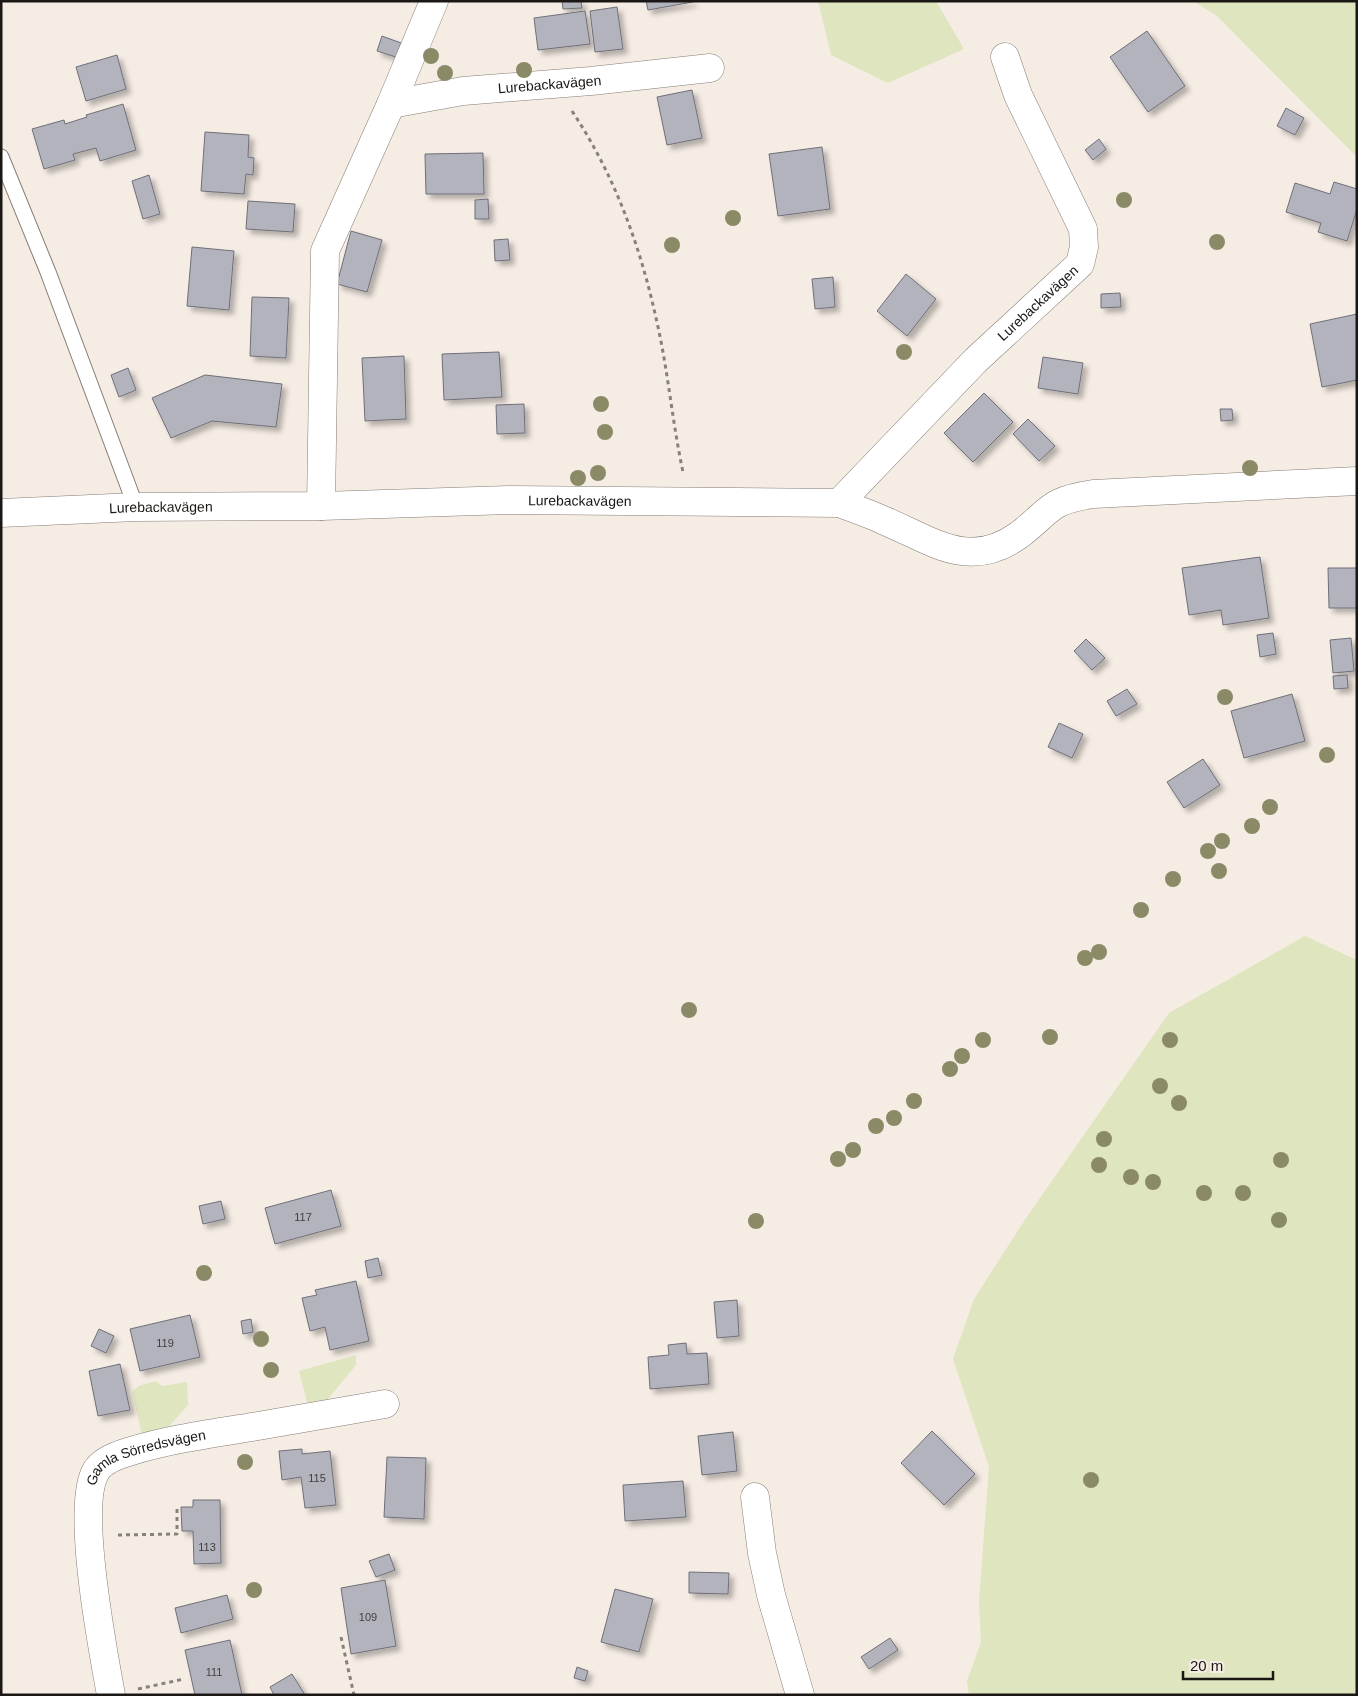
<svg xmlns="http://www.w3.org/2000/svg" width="1358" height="1696" viewBox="0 0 1358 1696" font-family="Helvetica,sans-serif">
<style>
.green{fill:#dfe5bf}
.building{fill:#b3b3bd;stroke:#6f6f78;filter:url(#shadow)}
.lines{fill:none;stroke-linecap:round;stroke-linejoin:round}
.service-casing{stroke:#857d75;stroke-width:17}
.minor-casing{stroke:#857d75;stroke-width:29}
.path{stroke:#87817c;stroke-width:3;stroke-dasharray:4 4;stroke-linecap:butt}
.service{stroke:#fff;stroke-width:15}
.minor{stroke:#fff;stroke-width:28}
.tree{fill:#8b8a67}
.labels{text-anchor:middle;stroke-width:4;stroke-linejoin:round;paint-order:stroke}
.number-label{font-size:11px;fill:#403e3e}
.street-label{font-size:14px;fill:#1a1714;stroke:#f5ece4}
</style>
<defs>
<filter id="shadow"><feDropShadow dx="4.5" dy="4.5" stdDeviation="2.5" flood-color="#0004"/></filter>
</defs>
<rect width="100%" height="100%" fill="#f5ece4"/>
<!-- green -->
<path class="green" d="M818,1H936L964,49L888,83L831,55Z
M1193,1H1357V157L1217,16Z
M1305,936L1357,960V1695H969L967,1681L981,1642L979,1601L989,1467L953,1359L974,1299L1026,1218L1169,1013Z
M356,1355V1365L327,1400L310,1405L307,1402L299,1371Z
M156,1381L162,1386L187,1382L188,1405L164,1432L143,1439L132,1392L138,1386Z"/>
<!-- building -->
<path class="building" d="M562,1H581L582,8L563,9Z
M646,1H693V2L648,10Z
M617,7L623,49L595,52L590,11Z
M585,11L590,44L538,50L534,18Z
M1147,31L1185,86L1148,112L1110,57Z
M382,36L401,43L396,57L377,51Z
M117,55L126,89L86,101L76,67Z
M692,90L702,138L667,145L657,97Z
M123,104L136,150L100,161L96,148L73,154L75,160L44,169L32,129L64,120L65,124L87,117L86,115Z
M1286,108L1304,118L1295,135L1277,126Z
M205,132L249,135L248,157L254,158L253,175L246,174L244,194L201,191Z
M1099,139L1106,149L1093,160L1085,150Z
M822,147L830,209L778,216L769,154Z
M483,153L484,194H426L425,154Z
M149,175L160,214L143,219L132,181Z
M1334,182L1357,189V209L1347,241L1318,232L1321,223L1286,212L1295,183L1330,194Z
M488,199L489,219H475V200Z
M248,201L295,204L293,232L246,229Z
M351,231L382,240L367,292L337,284Z
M508,239L510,260L495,261L494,240Z
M192,247L234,251L229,310L187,306Z
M906,274L936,299L907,336L877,311Z
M833,277L835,307L815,309L812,279Z
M1120,293L1121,307L1101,308V294Z
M252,297L289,298L286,358L250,356Z
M1357,314V380L1322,387L1310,324Z
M499,352L502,397L444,400L442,354Z
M404,356L406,419L365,421L362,358Z
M1043,357L1083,363L1078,394L1038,388Z
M128,368L136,390L119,397L111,375Z
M205,375L282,384L276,427L212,421L171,438L152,398Z
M984,393L1013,422L973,462L944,433Z
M524,404L525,433L497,434L496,405Z
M1220,409H1232L1233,420L1221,421Z
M1028,419L1055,446L1039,461L1013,434Z
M1260,557L1269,618L1223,625L1221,610L1189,615L1182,568Z
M1328,568H1357V608H1329Z
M1273,633L1276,654L1260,657L1257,635Z
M1351,638L1354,671L1333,673L1330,640Z
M1086,639L1105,658L1092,670L1074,651Z
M1347,675L1348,688L1334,689L1333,676Z
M1127,689L1137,704L1116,716L1107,701Z
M1292,694L1305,741L1244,758L1231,711Z
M1059,723L1083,734L1072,758L1048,747Z
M1203,759L1220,785L1184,808L1167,782Z
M331,1190L341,1226L275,1244L265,1208Z
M221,1201L225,1219L203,1224L199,1206Z
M378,1258L382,1275L368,1278L365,1261Z
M356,1281L369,1341L330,1350L325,1327L310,1331L302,1298L317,1295L315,1290Z
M737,1300L739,1336L717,1338L714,1302Z
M190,1315L200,1357L140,1371L130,1329Z
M251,1319L253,1332L243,1334L241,1321Z
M99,1329L114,1336L106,1353L91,1346Z
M686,1343L687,1354L707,1353L709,1384L650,1389L648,1357L669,1355L668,1345Z
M120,1364L130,1410L98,1416L89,1371Z
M932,1431L975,1474L944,1505L901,1463Z
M733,1432L737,1471L702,1475L698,1436Z
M302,1449V1454L330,1451L336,1505L305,1508L301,1477L282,1480L279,1451Z
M387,1457L426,1458L424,1519L384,1517Z
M683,1481L686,1517L625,1521L623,1485Z
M193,1500H220L221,1563L194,1564L193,1531H182L181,1507H193Z
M389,1554L395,1570L376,1577L369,1561Z
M689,1572L729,1573L728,1594L689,1593Z
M385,1580L396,1646L351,1654L341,1588Z
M615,1589L653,1599L639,1652L601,1642Z
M227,1595L233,1619L181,1633L175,1608Z
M890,1638L898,1650L869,1669L861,1657Z
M230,1640L242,1695H195L185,1650Z
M577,1667L588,1671L585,1681L574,1678Z
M292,1674L305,1695H274L270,1687Z"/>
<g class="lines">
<defs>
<path id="service" d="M1,157L48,272L136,507"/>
<g id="minor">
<path id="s1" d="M391,104L463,91L591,81L710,68"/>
<path id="s2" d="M839,503L976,360L1080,264L1084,247L1083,229L1018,95L1005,57"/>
<path d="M321,506L325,251L391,104L434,1"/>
<path id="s3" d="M1,513L136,507L321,506L509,500L839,503C855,509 870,514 885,521C933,541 969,571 1019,535C1052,510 1047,501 1093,494L1357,481"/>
<path d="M755,1497L762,1553L771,1595L800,1695"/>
<path id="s4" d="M111,1695C103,1651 75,1506 96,1471C102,1461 118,1455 128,1452C170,1439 215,1433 258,1426C300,1419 343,1411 385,1404"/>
</g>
</defs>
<!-- service casing -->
<use href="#service" class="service-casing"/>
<!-- minor casing -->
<use href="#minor" class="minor-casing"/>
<!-- path -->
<path class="path" d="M572,111C614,174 640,245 656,318C668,369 672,421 683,472
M118,1535L177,1534V1506
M341,1637L354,1695
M138,1689L184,1679"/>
<!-- service -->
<use href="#service" class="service"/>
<!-- minor -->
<use href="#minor" class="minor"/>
</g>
<!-- trees -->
<g class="tree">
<circle cx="431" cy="56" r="8"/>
<circle cx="524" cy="70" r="8"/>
<circle cx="445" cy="73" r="8"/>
<circle cx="1124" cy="200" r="8"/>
<circle cx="733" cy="218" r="8"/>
<circle cx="1217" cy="242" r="8"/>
<circle cx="672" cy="245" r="8"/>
<circle cx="904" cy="352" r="8"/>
<circle cx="601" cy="404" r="8"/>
<circle cx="605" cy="432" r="8"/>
<circle cx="1250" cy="468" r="8"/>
<circle cx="598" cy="473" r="8"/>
<circle cx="578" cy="478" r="8"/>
<circle cx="1225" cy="697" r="8"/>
<circle cx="1327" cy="755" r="8"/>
<circle cx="1270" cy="807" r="8"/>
<circle cx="1252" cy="826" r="8"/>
<circle cx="1222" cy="841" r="8"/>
<circle cx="1208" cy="851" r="8"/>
<circle cx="1219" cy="871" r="8"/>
<circle cx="1173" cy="879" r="8"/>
<circle cx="1141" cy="910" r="8"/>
<circle cx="1099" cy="952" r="8"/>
<circle cx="1085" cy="958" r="8"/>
<circle cx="689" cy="1010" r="8"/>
<circle cx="1050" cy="1037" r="8"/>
<circle cx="983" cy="1040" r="8"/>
<circle cx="1170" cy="1040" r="8"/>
<circle cx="962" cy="1056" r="8"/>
<circle cx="950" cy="1069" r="8"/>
<circle cx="1160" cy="1086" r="8"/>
<circle cx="914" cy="1101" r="8"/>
<circle cx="1179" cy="1103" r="8"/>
<circle cx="894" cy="1118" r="8"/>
<circle cx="876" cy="1126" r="8"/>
<circle cx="1104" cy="1139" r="8"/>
<circle cx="853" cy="1150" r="8"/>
<circle cx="838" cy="1159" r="8"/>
<circle cx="1281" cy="1160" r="8"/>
<circle cx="1099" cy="1165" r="8"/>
<circle cx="1131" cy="1177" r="8"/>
<circle cx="1153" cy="1182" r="8"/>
<circle cx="1204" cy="1193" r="8"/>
<circle cx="1243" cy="1193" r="8"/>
<circle cx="1279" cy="1220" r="8"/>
<circle cx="756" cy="1221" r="8"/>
<circle cx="204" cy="1273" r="8"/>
<circle cx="261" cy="1339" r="8"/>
<circle cx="271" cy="1370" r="8"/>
<circle cx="245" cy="1462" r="8"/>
<circle cx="1091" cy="1480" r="8"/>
<circle cx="254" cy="1590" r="8"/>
</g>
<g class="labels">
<!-- number labels -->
<g class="number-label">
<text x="303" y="1221">117</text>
<text x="165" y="1347">119</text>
<text x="317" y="1482">115</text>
<text x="207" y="1551">113</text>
<text x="368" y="1621">109</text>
<text x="214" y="1676">111</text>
</g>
<!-- street labels -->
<g class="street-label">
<text dy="5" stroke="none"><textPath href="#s1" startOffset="160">Lurebackavägen</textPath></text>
<text dy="5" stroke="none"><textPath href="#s2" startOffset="282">Lurebackavägen</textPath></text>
<text dy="5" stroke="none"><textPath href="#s3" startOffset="579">Lurebackavägen</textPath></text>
<text dy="5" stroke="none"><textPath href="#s3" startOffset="160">Lurebackavägen</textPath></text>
<text dy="5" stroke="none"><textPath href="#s4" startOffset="278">Gamla Sörredsvägen</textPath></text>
</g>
</g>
<!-- border -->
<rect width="1358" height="1696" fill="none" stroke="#1a1714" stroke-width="5"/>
<!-- scale -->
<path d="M1183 1671v8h90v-8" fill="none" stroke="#1a1714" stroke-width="2.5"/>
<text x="1190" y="1671" font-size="15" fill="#1a1714" stroke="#f5ece4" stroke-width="4" paint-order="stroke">20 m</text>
</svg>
